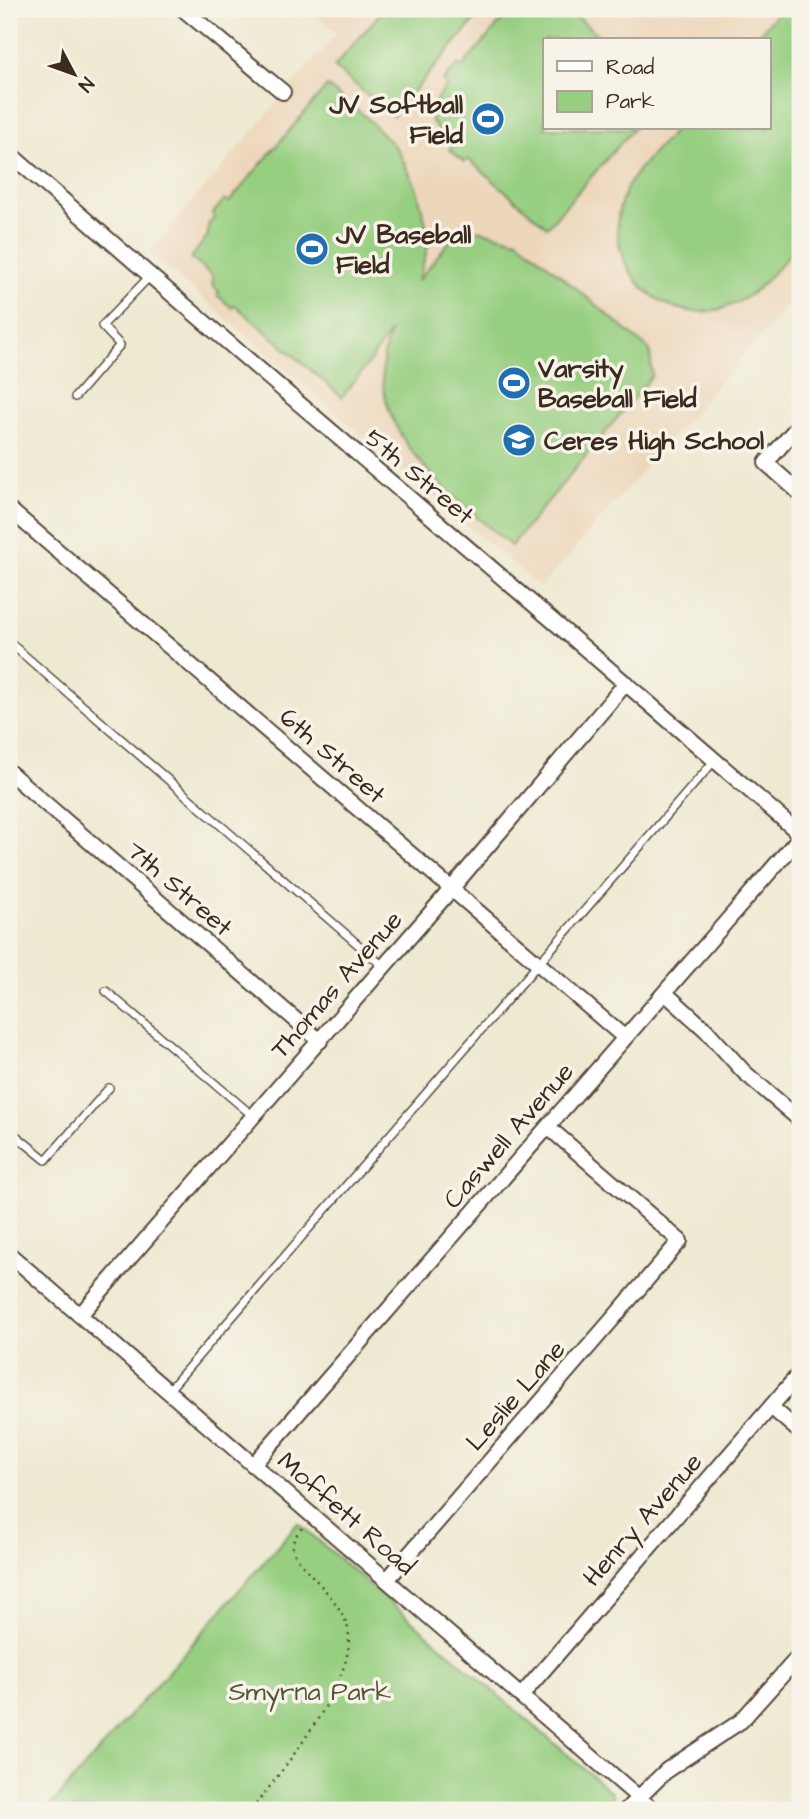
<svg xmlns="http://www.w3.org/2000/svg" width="809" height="1819" viewBox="0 0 809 1819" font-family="'Architects Daughter',sans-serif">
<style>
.built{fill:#edd7bb;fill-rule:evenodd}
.green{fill:#97cf81;stroke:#697c50;stroke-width:2}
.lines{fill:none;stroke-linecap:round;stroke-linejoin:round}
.service-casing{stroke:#564739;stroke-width:10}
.minor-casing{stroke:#564739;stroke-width:18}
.path{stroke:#564739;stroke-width:2.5;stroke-dasharray:2 5;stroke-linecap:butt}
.service{stroke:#fff;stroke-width:7}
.minor{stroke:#fff;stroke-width:14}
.labels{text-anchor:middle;stroke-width:7;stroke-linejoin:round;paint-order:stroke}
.poi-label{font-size:26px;font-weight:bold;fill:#3b2a1e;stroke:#f7f3e8;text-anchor:start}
.street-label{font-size:26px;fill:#3b2a1e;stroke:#f7f3e8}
.park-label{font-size:26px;fill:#525337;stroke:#f7f3e8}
</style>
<rect width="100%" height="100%" fill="#f7f3e8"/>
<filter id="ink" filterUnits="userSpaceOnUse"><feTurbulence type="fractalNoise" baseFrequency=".0143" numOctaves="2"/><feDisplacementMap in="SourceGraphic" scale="14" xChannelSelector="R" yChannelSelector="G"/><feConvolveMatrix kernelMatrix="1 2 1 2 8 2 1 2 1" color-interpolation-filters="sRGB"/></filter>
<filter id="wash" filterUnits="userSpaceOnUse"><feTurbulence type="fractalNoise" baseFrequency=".00686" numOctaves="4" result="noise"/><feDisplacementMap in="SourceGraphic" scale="28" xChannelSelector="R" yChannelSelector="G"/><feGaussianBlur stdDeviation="1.57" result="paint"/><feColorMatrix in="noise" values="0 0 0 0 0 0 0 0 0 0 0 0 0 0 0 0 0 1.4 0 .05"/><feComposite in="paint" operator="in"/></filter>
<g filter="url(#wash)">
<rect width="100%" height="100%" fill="#eee9d1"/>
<!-- built -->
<path class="built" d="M309,9H800V291L540,588L149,252L337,33ZM545,40H769V128H545Z"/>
<!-- green -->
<path class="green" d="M384,9H484L393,116L334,67Z
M512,9H568L604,40H545V128H634L547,227L468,159L464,162L449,149L452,145C442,131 422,122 434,103C438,96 443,92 447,85L443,81L458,64L462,67Z
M781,9H800V241C779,266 757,298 724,308C654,329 595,255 626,190C637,167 660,147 677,128H769V40H754Z
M327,86L367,118L398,150L417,189L430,240L418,281L461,226L518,240L650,350L652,376L511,546C448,492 353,424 391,330L371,360L342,397L235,305L232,308L217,295L219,292L213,286L212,275L191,258L208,235V225L215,217L212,214L225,199L229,202Z
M298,1523L611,1792L613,1800L607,1810H47Z"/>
</g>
<g filter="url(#ink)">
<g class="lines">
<defs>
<path id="service" d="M75,397L120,345L102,326L150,276
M9,642L384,967
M106,991L253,1116
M9,1130L46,1160L109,1088
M168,1391L715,760"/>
<path id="minor" d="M183,9L283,92
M9,153C271,382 538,606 800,834
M800,424L766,463L800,493
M9,509L625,1038
M9,772L320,1041
M665,993L706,1030L744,1072L800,1120
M9,1254L653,1810
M80,1315L441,901L626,683
M771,1407L800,1432
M253,1465L800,837
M387,1580L680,1241L548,1127
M521,1696L800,1373
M626,1810L667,1770L741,1721L800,1655"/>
</defs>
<!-- service casing -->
<use href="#service" class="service-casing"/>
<!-- minor casing -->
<use href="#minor" class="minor-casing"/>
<!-- path -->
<path class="path" d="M252,1810C281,1770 366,1672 346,1622C335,1595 309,1577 294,1553C290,1541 296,1535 304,1526"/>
<!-- service -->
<use href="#service" class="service"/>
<!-- minor -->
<use href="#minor" class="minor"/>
</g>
</g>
<!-- icons -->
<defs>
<symbol id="stadium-disc" viewBox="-11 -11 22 22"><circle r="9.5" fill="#1f6fb2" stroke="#f7f3e8"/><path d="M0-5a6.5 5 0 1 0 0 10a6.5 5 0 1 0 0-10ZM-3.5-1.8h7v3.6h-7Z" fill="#fff"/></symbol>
<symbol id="school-disc" viewBox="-11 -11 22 22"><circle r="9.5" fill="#1f6fb2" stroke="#f7f3e8"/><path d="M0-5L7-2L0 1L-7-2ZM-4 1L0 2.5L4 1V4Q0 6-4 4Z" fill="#fff"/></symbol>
</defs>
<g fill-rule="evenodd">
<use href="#stadium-disc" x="469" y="100" width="38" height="38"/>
<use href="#stadium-disc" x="293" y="230" width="38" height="38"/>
<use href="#stadium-disc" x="495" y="364" width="38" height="38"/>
<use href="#school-disc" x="500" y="421" width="38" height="38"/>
</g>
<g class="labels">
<!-- poi labels -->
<g class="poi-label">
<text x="463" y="113" text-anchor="end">JV Softball<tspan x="463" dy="30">Field</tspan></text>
<text x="336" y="243">JV Baseball<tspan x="336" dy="30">Field</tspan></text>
<text x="538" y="377">Varsity<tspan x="538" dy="30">Baseball Field</tspan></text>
<text x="544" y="449">Ceres High School</text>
</g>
<!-- street labels -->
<g class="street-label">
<text transform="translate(420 476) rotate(40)" y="9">5th Street</text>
<text transform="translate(333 755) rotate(41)" y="9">6th Street</text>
<text transform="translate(180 888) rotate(41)" y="9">7th Street</text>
<text transform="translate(336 984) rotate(-49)" y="9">Thomas Avenue</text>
<text transform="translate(508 1135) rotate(-49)" y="9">Caswell Avenue</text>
<text transform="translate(515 1395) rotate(-49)" y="9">Leslie Lane</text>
<text transform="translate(347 1513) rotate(41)" y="9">Moffett Road</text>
<text transform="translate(642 1519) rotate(-49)" y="9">Henry Avenue</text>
</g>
<!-- park labels -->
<g class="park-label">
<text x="310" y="1700">Smyrna Park</text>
</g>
</g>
<!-- margin -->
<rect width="809" height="1819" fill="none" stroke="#f7f3e8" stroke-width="35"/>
<!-- legend -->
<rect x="543" y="38" width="228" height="91" fill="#f7f3e8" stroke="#aca397" stroke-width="2"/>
<rect x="557" y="61" width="35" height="10" fill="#ffffff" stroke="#aca397" stroke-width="2"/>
<text x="606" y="74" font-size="21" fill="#3b2a1e">Road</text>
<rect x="557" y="91" width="35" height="21" fill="#97cf81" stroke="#aca397" stroke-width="2"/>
<text x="606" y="108" font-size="21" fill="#3b2a1e">Park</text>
<!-- north arrow -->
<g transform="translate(74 74) rotate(131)" stroke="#f7f3e8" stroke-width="5" paint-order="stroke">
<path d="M0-5L12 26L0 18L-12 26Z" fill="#3b2a1e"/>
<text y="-10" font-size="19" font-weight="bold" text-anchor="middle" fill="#3b2a1e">N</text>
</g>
</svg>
